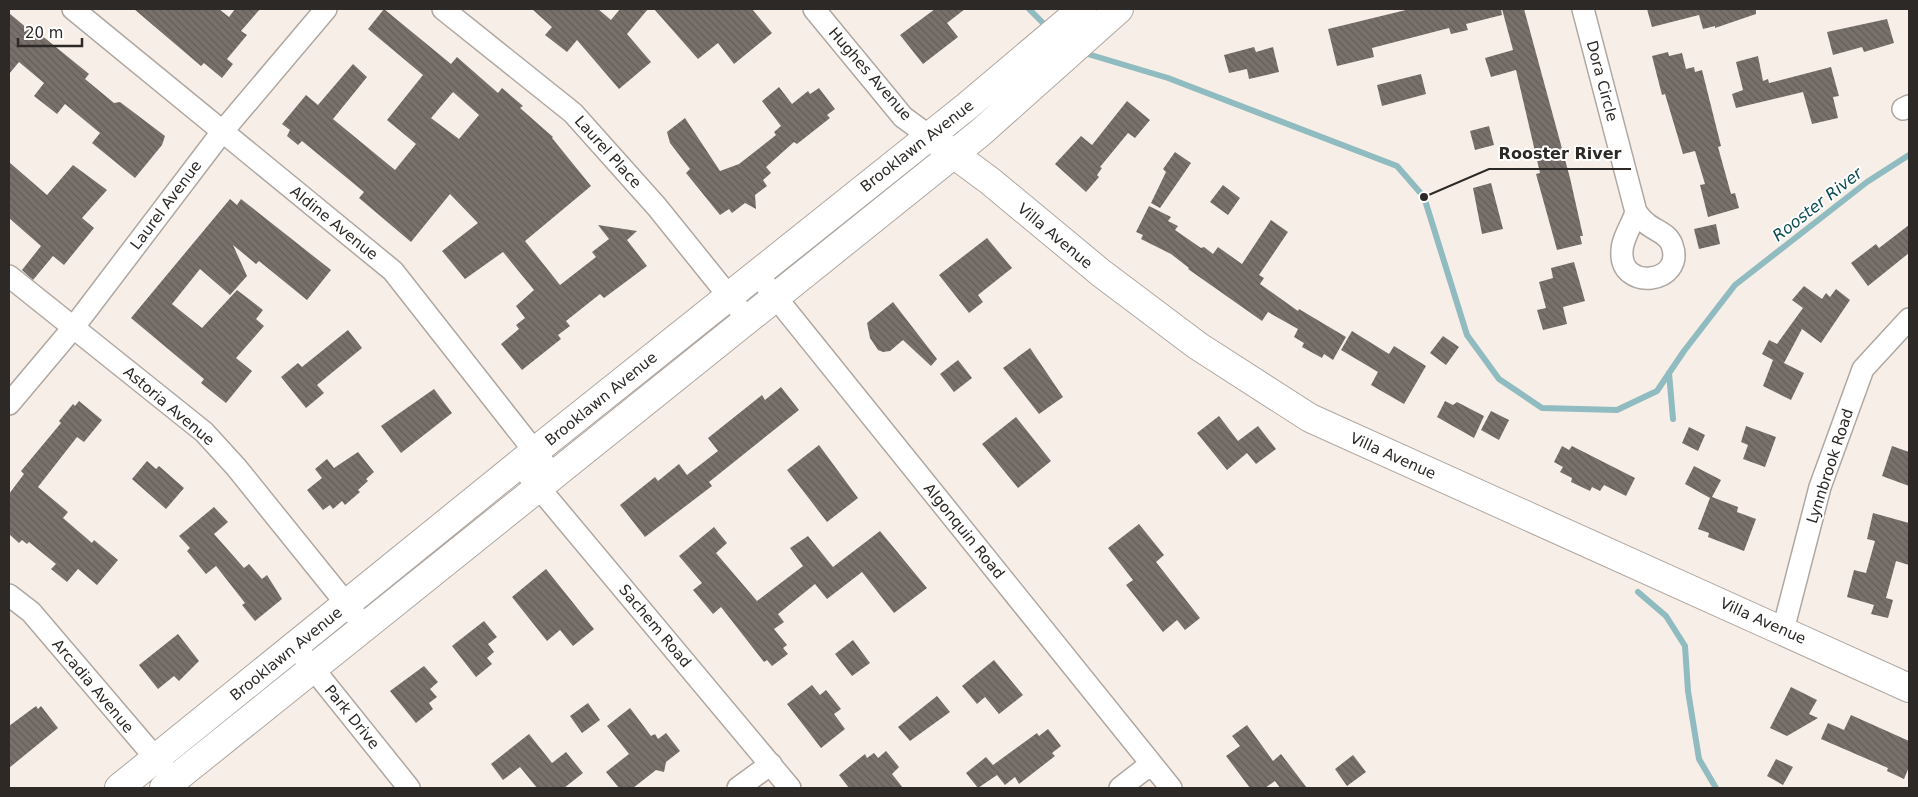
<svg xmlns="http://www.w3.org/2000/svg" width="1918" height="797" viewBox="0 0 1918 797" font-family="'DejaVu Sans',sans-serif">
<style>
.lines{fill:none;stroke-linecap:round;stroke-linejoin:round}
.stream{stroke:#90bbc0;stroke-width:6}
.building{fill:url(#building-back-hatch);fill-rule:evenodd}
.minor-casing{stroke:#afa7a1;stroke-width:24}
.major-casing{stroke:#afa7a1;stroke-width:30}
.minor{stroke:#fff;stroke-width:21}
.major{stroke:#fff;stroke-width:28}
.labels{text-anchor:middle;stroke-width:4;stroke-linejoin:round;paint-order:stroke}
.street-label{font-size:15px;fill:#2c2926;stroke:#fff}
.water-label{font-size:16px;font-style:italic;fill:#0b4b52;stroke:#fff}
.leader{fill:none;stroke:#2c2926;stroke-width:2}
.callout-dot{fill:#2c2926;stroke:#fff;stroke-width:2}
.callout-label{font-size:16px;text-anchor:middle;font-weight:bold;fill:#2c2926;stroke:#fff;stroke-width:4;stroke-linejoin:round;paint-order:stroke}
</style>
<defs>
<pattern id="building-back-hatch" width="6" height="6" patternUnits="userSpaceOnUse" patternTransform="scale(1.25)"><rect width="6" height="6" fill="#78716b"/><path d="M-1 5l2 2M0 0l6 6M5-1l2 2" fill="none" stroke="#635d58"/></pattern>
</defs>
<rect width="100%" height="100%" fill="#f7efe7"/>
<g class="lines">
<!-- stream -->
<path class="stream" d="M1029,9L1049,29
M1081,52L1168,78L1397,166L1424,197L1467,335L1499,379L1542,408L1617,410L1657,391L1684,351L1735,285L1867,182L1909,155
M1669,373L1673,419
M1638,592L1666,616L1685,646L1688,691L1699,759L1716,788"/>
</g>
<!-- building -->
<path class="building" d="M134,9H219L229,17L235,9H260L241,31L247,35L227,59L233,64L222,78L204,63L201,66Z
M384,9L451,64L457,57L498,93L502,88L523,106L520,108L553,137L552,138L591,186L525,241L560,285L596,257L592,252L609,239L598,225L637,231L627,240L647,266L604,298L600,294L566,321L570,326L558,335L561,339L522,370L501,344L519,329L516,325L525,318L516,306L534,290L503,252L465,279L442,251L478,223L450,194L411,242L359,198L364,192L302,141L298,145L287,136L290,130L282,124L306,95L318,105L353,64L367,77L333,119L395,170L416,144L387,120L423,75L368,29ZM453,92L479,115L459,139L431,118Z
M532,9H598L611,20L620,9H648L627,34L651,62L619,89L577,40L567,52L545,35L552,27Z
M654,9H752L772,33L734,64L718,43L698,59Z
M935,9H965L947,23L958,37L923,64L900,35Z
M1410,9H1501L1502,15L1466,24L1468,30L1451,34L1449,28L1372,48L1374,57L1337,66L1328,29Z
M1502,9H1524L1570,178L1583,236H1580L1582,244L1557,250L1536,174L1540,173L1516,70L1491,77L1485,58L1513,50Z
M1647,9H1756V14L1715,28V26L1703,29L1699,15L1652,27Z
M9,13L28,29L30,26L89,74L85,79L114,103L120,102L165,136L162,145L135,178L92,143L100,133L65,104L57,114L34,96L44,83L19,62L9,74Z
M1887,19L1894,43L1864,52L1862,47L1833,55L1827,32Z
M1254,47L1256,52L1273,47L1279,72L1249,79L1247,69L1229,73L1224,55Z
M1668,52L1669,56L1682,53L1686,69L1694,67L1695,72L1702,70L1721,146L1718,147L1731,194L1735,193L1739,208L1708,217L1700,185L1705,184L1695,151L1683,154L1665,94L1662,95L1652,56Z
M1758,56L1763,81L1768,79L1769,83L1831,67L1839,96L1833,97L1838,118L1812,124L1803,92L1736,108L1732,94L1743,90L1736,62Z
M1421,74L1426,94L1382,106L1377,85Z
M779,87L792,104L808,91L810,94L819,88L835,109L827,115L830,118L797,144L794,142L766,167L771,173L763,180L767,186L755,195L756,209L745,203L732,213L729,209L720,215L686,173L690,169L670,143L667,132L685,118L720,171L739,164L776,135L774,132L781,126L762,101Z
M1127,101L1150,120L1135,138L1128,133L1100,167L1102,168L1097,175L1099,177L1086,192L1055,164L1081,136L1092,145Z
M1489,126L1494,145L1475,150L1470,131Z
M1175,152L1191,163L1160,208L1151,203L1166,172L1163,169Z
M9,162L47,195L73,165L107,190L82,218L94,228L64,265L53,256L33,280L22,270L41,246L9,218Z
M1491,183L1503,229L1482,234L1473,188Z
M1223,185L1240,198L1228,215L1210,202Z
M230,199L237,205L241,199L331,270L307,300L259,261L256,264L233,245L247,276L230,295L200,269L172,304L202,328L237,290L263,310L256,319L264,326L236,358L252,371L226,403L201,383L204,379L131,318Z
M1149,206L1171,217L1168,221L1178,226L1175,230L1201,248L1204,247L1213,254L1218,247L1242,264L1271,220L1288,232L1259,275L1264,278L1260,284L1298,311L1299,309L1346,337L1333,360L1324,354L1322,358L1302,347L1304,343L1294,337L1298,329L1268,312L1262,321L1188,269L1189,268L1171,254L1141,239L1143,235L1136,232Z
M1716,224L1720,244L1699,249L1694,229Z
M1909,225V253L1868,286L1851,263L1876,244L1879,248Z
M987,238L1012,268L978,295L983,302L969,313L939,275Z
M1574,262L1585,301L1563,307L1567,324L1543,330L1537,310L1546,308L1539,282L1553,278L1551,268Z
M1804,286L1822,299L1826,293L1830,297L1836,289L1850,300L1821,343L1802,329L1784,363L1804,373L1791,400L1763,386L1773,360L1762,354L1769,340L1777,344L1803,308L1792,300Z
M893,302L937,359L931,366L903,340L890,351L883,352L878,350L870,338L867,323Z
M348,330L362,348L317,385L324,393L306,408L281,377L298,363L302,367Z
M1352,331L1389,354L1394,346L1426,366L1404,404L1371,385L1378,372L1341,350Z
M1443,336L1459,347L1446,365L1430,353Z
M1030,348L1063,397L1039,414L1003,368Z
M958,360L972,378L954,392L940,374Z
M781,387L799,410L709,482L712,486L645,537L620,505L655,477L658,481L679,464L687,475L718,451L708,438L762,395L765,400Z
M434,389L452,413L401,453L381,426Z
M79,401L102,420L84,442L77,437L38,487L68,512L63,518L92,543L94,540L118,560L97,585L78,569L67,582L51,569L56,564L29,542L27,544L22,540L19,543L9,534V494L24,474L21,471L61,423L59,421L73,404L75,406Z
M1445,401L1453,405L1457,402L1484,416L1474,438L1437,417Z
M1491,411L1509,420L1499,440L1481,430Z
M1219,416L1238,441L1258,426L1276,449L1256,464L1247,453L1227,470L1197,433Z
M1016,417L1051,461L1018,488L982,444Z
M1746,426L1776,437L1765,467L1743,459L1748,445L1741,442Z
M1689,427L1705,435L1698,451L1682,443Z
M819,445L858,498L827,522L787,470Z
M1562,446L1569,450L1572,446L1635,478L1626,496L1604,485L1600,491L1592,487L1590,491L1571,482L1572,478L1560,472L1563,467L1554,462Z
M1892,446L1909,452V486L1882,476Z
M358,452L374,472L366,479L368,481L358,490L360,492L345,505L342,501L333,509L330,505L323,510L307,490L322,478L315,469L327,459L334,468Z
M147,461L156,469L159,466L184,488L166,509L132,479Z
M1694,466L1721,480L1712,497L1738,507L1737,512L1756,519L1744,551L1708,537L1709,533L1698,529L1710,498L1685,484Z
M214,507L228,522L214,534L244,568L249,564L262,579L267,575L282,599L255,621L242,605L245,603L216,566L206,574L187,551L190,548L179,536Z
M1873,513L1909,523V565L1896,561L1886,598L1893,600L1888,618L1871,614L1874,605L1847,597L1854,570L1866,573L1875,541L1867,539Z
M1139,524L1164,555L1156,562L1200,618L1185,630L1177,620L1163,632L1126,585L1133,580L1108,548Z
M714,527L727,543L716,553L757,601L803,566L790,548L808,536L833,567L880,531L927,588L894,613L862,572L827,599L815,584L778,614L784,622L774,629L787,645L783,648L788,654L772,666L767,660L764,662L721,607L713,614L693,590L702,583L679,556Z
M546,569L594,629L573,646L560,630L547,641L512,597Z
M484,621L497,637L488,644L494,652L487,658L492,664L476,677L452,646Z
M178,634L199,661L179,681L174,676L158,689L139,665Z
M853,640L870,663L852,676L835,654Z
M994,660L1023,695L999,714L985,697L977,704L962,686Z
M424,666L438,682L430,689L437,697L429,703L433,709L416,723L390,691Z
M812,685L820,695L826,690L841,709L834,714L845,729L821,748L787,704Z
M1791,687L1817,700L1809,714L1818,718L1787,736L1770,728Z
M937,696L950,712L910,741L898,727Z
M588,703L600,720L582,733L570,716Z
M36,706L38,709L41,706L58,728L9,768V726Z
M630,708L651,736L655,734L658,739L666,733L680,751L666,762L664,772L656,770L633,788H619L606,772L629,754L607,726Z
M1851,715L1909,741V767L1904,779L1887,771L1888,768L1821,739L1828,723L1844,730Z
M1247,725L1273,761L1281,754L1307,788H1280L1275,781L1265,788H1250L1226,756L1240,746L1232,736Z
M1048,729L1061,746L1052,753L1055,756L1019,784L1015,777L1005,785L997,775L978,788L966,773L986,757L993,765L1037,733L1039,736Z
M529,734L552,763L566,752L583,773L564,788H537L520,767L503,780L491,764Z
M886,751L899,767L892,774L903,788H849L839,775L865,754L867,758L874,753L878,758Z
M1353,755L1366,772L1347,786L1335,769Z
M1776,759L1793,767L1783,785L1767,776Z"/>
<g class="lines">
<defs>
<path id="minor" d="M73,9L393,271L554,476
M443,9L573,113L657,207L748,320
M814,9L903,117L929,136
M1583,9L1636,212C1639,216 1642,220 1646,223C1655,231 1668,233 1672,245C1686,284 1619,292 1622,251C1622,239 1632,225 1636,212
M1903,109L1909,106
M757,274L1171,788
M9,276L204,432L236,467L365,627
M9,404L73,328L222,132L326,9
M519,464L790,788
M9,595L31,612L165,769
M1783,630L1820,487L1863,369L1909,319
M303,656L409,788
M738,788L771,764
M1120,788L1151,764"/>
<path id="major" d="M940,144L990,181L1101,273L1198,346L1310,418L1909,688
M119,788L519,464L966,107L1082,9
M164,788L980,133L1119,9"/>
</defs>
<!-- minor casing -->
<use href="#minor" class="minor-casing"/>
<!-- major casing -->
<use href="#major" class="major-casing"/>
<!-- minor -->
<use href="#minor" class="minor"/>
<!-- major -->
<use href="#major" class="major"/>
</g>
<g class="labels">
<!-- street labels -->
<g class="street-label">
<text transform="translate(870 74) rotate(49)" y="5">Hughes Avenue</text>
<text transform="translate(1602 81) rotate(75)" y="5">Dora Circle</text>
<text transform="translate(917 146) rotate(-38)" y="5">Brooklawn Avenue</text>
<text transform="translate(608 152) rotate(48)" y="5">Laurel Place</text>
<text transform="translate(166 205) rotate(-53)" y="5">Laurel Avenue</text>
<text transform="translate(334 223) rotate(39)" y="5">Aldine Avenue</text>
<text transform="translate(1055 236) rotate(40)" y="5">Villa Avenue</text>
<text transform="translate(601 399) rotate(-39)" y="5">Brooklawn Avenue</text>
<text transform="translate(169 406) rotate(40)" y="5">Astoria Avenue</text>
<text transform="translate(1393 456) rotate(24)" y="5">Villa Avenue</text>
<text transform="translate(1830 466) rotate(-72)" y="5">Lynnbrook Road</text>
<text transform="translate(964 531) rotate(51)" y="5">Algonquin Road</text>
<text transform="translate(1763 621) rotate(24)" y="5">Villa Avenue</text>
<text transform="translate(655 626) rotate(50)" y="5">Sachem Road</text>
<text transform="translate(286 654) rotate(-39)" y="5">Brooklawn Avenue</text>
<text transform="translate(93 686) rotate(50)" y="5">Arcadia Avenue</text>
<text transform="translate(352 717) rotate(51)" y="5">Park Drive</text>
</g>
<!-- water labels -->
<g class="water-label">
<text transform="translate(1817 204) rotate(-38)" y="6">Rooster River</text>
</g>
</g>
<!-- callouts -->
<path class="leader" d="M1424 197L1489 169H1631"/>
<circle class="callout-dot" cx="1424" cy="197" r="5"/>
<g class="callout-label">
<text x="1560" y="159">Rooster River</text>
</g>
<!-- border -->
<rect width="1918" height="797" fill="none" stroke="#2c2926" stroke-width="20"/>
<!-- scale -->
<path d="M18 38v8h64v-8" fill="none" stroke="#2c2926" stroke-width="2.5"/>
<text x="25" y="38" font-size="15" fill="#2c2926" stroke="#ffffff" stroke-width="4" paint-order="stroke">20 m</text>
</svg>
